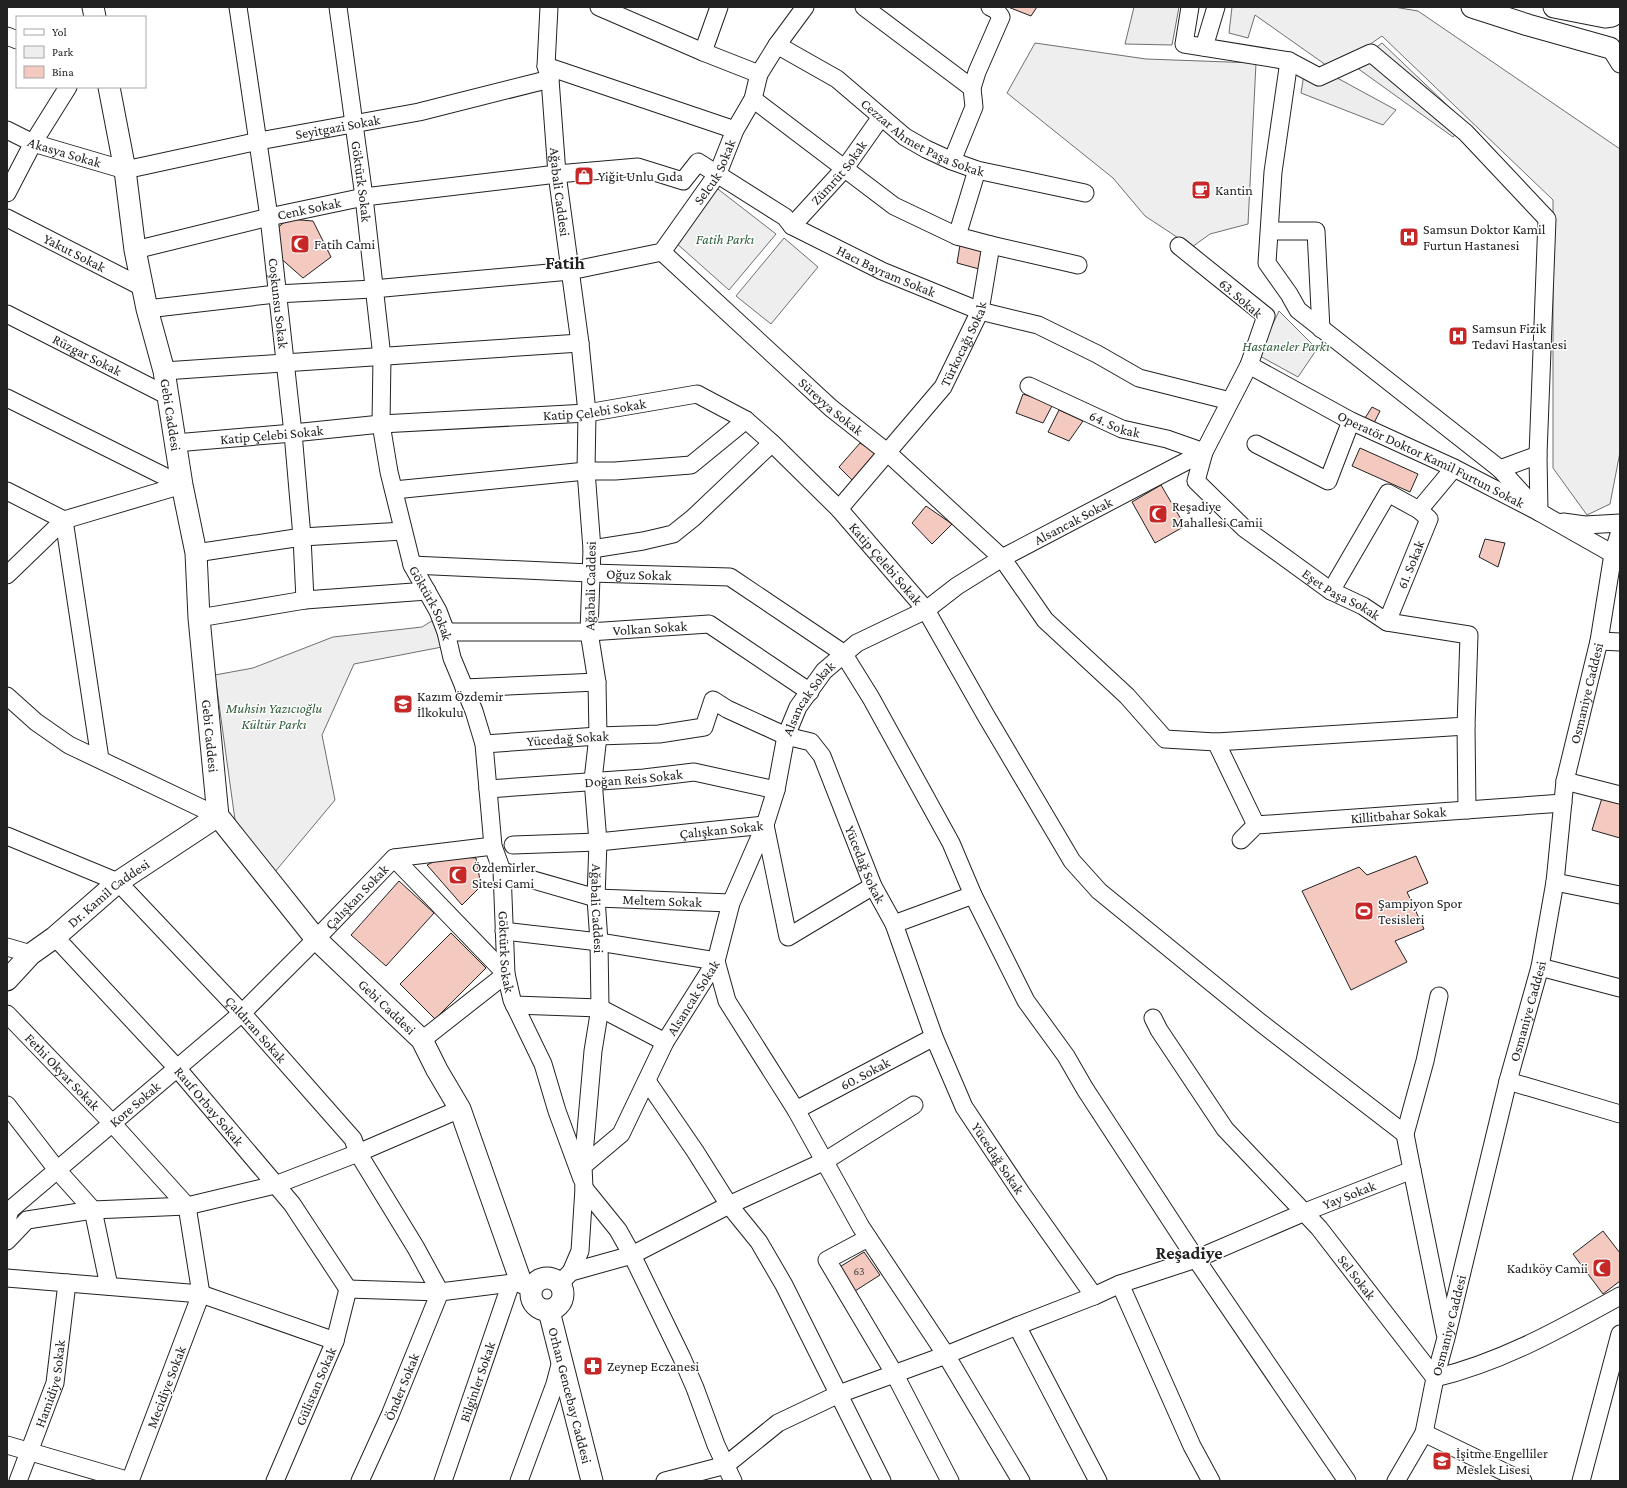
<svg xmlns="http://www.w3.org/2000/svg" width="1627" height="1488" viewBox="0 0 1627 1488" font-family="'Crimson Pro',serif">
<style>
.green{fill:#eee;stroke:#6f6f6f}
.parking{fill:#ededed;stroke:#6f6f6f}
.building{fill:#f3c9c0;stroke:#222}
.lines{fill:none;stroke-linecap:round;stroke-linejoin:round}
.minor-casing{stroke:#222;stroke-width:19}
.major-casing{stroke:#222;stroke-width:23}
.minor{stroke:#fff;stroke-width:17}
.major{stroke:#fff;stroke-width:21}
.labels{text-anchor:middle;stroke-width:3;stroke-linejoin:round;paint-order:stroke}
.number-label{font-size:12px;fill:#564c4a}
.street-label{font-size:14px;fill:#222;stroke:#fff}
.poi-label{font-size:14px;fill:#222;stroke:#fff;text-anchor:start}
.park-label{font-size:14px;font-style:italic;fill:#2f5e38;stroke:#fff}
.district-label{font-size:18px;font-weight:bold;fill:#222;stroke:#fff}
</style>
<rect width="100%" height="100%" fill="#fff"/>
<!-- green -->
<path class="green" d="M1232,7H1394L1418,11L1620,149V452L1610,504L1587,515L1553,468V200L1382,36L1333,70L1255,15L1248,38L1229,33Z
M1035,43L1146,59L1256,63L1248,224L1210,234L1192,247L1145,216L1113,178L1007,93Z
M714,186L776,234L729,290L675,242Z
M784,238L818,267L771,324L736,296Z
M1279,311L1317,349L1298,377L1258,355Z
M435,619L442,647L354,664L322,735L335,800L274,873L235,820L215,675L253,668L333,637L422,627Z"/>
<!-- parking -->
<path class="parking" d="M1134,7H1179L1172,45L1125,44Z
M1382,43L1466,123L1453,137L1353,65Z
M1306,61L1396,110L1383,125L1301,93Z"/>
<!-- building -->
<path class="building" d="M1008,7H1037L1031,16Z
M288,219L313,221L331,257L303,278L278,256L274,231Z
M960,245L987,248L979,269L957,263Z
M1023,394L1053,404L1043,423L1016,413Z
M1372,407L1380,411L1374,423L1365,418Z
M1059,410L1083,421L1069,441L1048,432Z
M860,443L878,454L853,481L839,467Z
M1360,448L1418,474L1410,492L1352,466Z
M1161,485L1185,526L1155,543L1132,502Z
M926,506L952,524L932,544L912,523Z
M1485,539L1505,543L1498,567L1479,557Z
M1602,798L1620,803V838L1592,830Z
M445,856L476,858L481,886L462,905L427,865Z
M1416,856L1428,883L1407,892L1424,929L1395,941L1407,962L1351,990L1302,891L1359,867L1367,875Z
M399,881L434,913L386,966L351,935Z
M451,933L486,968L435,1019L400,984Z
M1603,1231L1620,1253V1281L1603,1294L1573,1254Z
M864,1252L880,1275L855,1291L838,1268Z"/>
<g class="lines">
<defs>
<g id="minor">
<path id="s1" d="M238,7L269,217L293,433L302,537L305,600"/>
<path id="s2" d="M338,7L364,197L382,357L381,424L389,472L412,565L438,611L446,632L452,658L474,711L484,744L493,846L502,871L506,974L512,1000L543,1064L557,1111L582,1179"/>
<path id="s3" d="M549,7L546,66L550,79L557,174L580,343L587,413L586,471L592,549L589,632L597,682L598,736L593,780L598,842L596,898L599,942L600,1008L593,1051L583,1166"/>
<path d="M599,7L703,52L759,74"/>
<path d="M864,7L972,88"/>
<path d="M1190,7L1184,44L1289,61L1319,77L1371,53L1466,133L1547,219L1538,455L1539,512"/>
<path d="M7,36L17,40"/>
<path id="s4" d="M777,45L837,79L905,137L926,149L952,161L977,170L1085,193"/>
<path d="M1204,47L1216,7"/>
<path d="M1610,48L1620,64"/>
<path d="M703,52L719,7"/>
<path d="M1289,61L1273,172L1267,263L1289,294L1298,310L1500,469L1539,512"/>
<path d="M546,66L735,130"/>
<path d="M753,99L894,206L957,236"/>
<path id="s5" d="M7,130L33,143L125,170L259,141L419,112L550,79"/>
<path d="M952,161L974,107L972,88L977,72L1001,17L996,10L990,7"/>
<path d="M7,193L33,143L68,87"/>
<path id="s6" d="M7,218L142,287"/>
<path id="s7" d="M792,226L845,168L881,117"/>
<path d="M1270,231H1316L1321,329"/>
<path d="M991,245L1078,265"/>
<path id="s8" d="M135,250L269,217L364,197L557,174L638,167L683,181L698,162L785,217L792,226L882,271L980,311L1038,325L1097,354L1139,378L1230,401"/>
<path id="s9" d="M662,252L831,408L888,453L1002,558L1045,620L1127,696L1165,739L1216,742L1256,825"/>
<path id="s10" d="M147,309L276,294L373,289L570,271L662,252L718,173L735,130L753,99L759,74L777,45L805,7"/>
<path id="s11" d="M7,314L168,396"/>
<path id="s12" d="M1249,365L1351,421L1454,468L1539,512L1613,554"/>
<path d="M164,371L580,343"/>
<path id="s13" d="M1029,386L1122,429L1167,439L1204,452L1196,481L1244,528L1331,591L1363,606L1387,622L1469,635L1466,726L1216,742"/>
<path d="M7,398L182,485"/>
<path id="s14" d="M175,443L293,433L381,424L587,413L697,394L746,420L772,443L839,509L926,610L985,714L1072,861L1099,891L1261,1023L1405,1134"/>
<path d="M1256,444L1328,481L1351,421"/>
<path d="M1500,469L1538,455"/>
<path d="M394,490L586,471H615L691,465L746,420"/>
<path d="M7,491L64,520L100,759"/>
<path id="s15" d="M839,509L943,387L980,311L991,245L957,236L977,170"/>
<path d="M1563,522L1585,525L1620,523"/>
<path d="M592,549L643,541L673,534L693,518L772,443"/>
<path d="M196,553L302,537L403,531"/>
<path id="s16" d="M412,565L590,573L730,577L843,653L871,698L951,843L973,895L1026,1001L1066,1056L1085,1089L1196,1259L1347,1481"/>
<path d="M7,575L64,520L182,485"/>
<path d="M1331,591L1388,493L1419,510L1454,468"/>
<path d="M199,618L305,600L427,591"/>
<path id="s17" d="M1387,622L1429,519L1419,510"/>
<path id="s18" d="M446,632H589L709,624L810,692"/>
<path d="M1599,641L1620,642"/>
<path d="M464,688L597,682"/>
<path d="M7,696L36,722L69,745L218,816"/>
<path d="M1466,726L1467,810"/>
<path id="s19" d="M484,744L598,736L659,734L704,727L713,700L727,709L786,736L811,742L822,756L873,886L894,924L934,1037L964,1107L1022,1194L1094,1296"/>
<path d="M1565,781L1620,795"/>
<path id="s20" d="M488,789L644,778L694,772L776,790"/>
<path id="s21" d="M7,836L118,882L242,1013L353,1139L358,1153L416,1248L440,1292"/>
<path id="s22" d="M1241,840L1256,825L1563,803"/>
<path id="s23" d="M513,845L598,842L765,825L788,937L873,886"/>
<path d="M394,858L506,974L422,1040"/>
<path id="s24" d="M502,871L596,898L731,903"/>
<path d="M1555,882L1620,895"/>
<path d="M894,924L973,895"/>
<path d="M504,931L599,942L716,961L727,1001L796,1110L861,1227L946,1355L1021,1481"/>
<path id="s25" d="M55,937L177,1068L292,1204L348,1289"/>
<path d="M7,947L31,954"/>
<path d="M1540,967L1620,988"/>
<path d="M514,1005L600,1008L665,1042"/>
<path id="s26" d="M7,1014L112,1123L187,1206L201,1294L130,1481"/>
<path id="s27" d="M1153,1018L1159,1030L1225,1129L1319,1228L1435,1378C1502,1362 1560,1329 1620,1296"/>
<path d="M647,1081L695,1151L729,1205L759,1242L784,1285L882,1481"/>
<path d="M1508,1081L1620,1114"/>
<path d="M7,1105L58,1171L93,1210L109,1286"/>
<path id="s28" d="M796,1110L934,1037"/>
<path d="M1412,1170L1445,1333"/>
<path d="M584,1188L618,1230L632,1255L682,1358L695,1388L716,1445L733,1481"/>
<path id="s29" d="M7,1220L10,1210L242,1013L316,939L394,858L493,846"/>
<path d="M868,1238L827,1260L894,1373L950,1481"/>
<path d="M7,1241L27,1220L93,1210L187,1206L275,1185L358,1153L460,1109"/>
<path id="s30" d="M571,1272L580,1251L584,1188L583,1166L621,1134L665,1042L716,961L731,903L765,825L776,790L786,736L798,707L824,671L857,643L926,610L957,586L1002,558L1204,452L1249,365L1266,316L1179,246"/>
<path d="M7,1278L201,1294L335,1341"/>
<path d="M560,1283L571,1272L632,1255L729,1205L825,1161L914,1105"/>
<path id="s31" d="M1120,1284L1196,1259L1305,1212L1412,1170L1405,1134L1425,1061L1439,996"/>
<path d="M348,1289L440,1292L520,1282"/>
<path d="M1017,1326L1098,1481"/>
<path d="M1424,1433L1523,1481"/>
<path d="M7,1445L130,1481"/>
<path id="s32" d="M18,1481L55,1383L67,1283"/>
<path id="s33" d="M275,1481L335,1341L348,1289"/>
<path id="s34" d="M360,1481L390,1415L440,1292"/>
<path id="s35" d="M443,1481L511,1283"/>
<path d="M519,1481L555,1384L561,1361"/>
<path d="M665,1481L726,1465L778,1423L839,1394L946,1355L1017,1326L1094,1296L1120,1284L1192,1446L1211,1481"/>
<path id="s36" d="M1396,1481L1424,1433L1435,1378L1446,1338L1508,1081L1540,967L1555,882L1565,781L1599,641L1613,554L1620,531"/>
<path d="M1581,1481L1620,1334"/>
</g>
<g id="major">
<path d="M93,7L95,17"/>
<path d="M1472,7L1528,25L1610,48"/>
<path d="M1554,7L1605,17L1612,16L1613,7"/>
<path id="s37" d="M109,87L125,170L135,250L147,309L164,371L182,485L196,553L199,618L218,816L316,939L422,1040L437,1070L460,1109L521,1282L532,1287"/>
<path id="s38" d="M7,980L31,954L55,937L118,882L218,816"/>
<circle cx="547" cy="1294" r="16"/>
<path id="s39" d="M549,1311L592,1481"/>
</g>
</defs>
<!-- minor casing -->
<use href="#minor" class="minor-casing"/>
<!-- major casing -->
<use href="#major" class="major-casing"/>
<!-- minor -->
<use href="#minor" class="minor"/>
<!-- major -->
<use href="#major" class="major"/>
</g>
<!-- icons -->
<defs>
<symbol id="shop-square" viewBox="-11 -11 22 22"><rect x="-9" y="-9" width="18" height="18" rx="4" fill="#c62828" stroke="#fff"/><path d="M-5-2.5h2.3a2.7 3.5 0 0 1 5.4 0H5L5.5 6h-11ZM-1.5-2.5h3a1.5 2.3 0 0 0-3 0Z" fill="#fff"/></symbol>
<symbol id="cafe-square" viewBox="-11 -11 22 22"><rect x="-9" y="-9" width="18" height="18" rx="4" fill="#c62828" stroke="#fff"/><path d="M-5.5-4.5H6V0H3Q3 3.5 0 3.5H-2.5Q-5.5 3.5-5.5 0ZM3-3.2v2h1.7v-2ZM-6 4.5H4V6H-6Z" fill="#fff"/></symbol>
<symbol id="hospital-square" viewBox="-11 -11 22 22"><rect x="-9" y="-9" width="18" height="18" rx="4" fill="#c62828" stroke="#fff"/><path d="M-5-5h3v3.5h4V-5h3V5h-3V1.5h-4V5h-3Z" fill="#fff"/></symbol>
<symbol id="mosque-square" viewBox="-11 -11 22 22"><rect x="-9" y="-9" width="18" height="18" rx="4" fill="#c62828" stroke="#fff"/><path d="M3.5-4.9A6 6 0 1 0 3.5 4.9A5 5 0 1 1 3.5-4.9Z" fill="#fff"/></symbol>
<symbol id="school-square" viewBox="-11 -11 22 22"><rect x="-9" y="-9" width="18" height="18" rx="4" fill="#c62828" stroke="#fff"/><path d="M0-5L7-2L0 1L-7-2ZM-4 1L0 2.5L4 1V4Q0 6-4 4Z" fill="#fff"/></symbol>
<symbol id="stadium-square" viewBox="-11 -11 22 22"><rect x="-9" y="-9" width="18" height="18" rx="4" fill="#c62828" stroke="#fff"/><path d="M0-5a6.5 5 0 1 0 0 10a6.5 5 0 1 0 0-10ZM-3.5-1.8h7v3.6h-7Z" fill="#fff"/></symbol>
<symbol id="pharmacy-square" viewBox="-11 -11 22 22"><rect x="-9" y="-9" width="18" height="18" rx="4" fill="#c62828" stroke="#fff"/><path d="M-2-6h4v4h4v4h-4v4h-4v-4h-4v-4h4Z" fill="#fff"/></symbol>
</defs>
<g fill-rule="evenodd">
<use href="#shop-square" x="573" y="165" width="22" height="22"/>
<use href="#cafe-square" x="1190" y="179" width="22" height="22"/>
<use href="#hospital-square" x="1398" y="226" width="22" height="22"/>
<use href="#mosque-square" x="289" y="233" width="22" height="22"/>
<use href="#hospital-square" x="1447" y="325" width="22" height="22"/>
<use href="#mosque-square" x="1147" y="503" width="22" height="22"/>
<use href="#school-square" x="392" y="693" width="22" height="22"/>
<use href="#mosque-square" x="447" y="864" width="22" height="22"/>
<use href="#stadium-square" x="1353" y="900" width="22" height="22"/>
<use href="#mosque-square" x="1591" y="1257" width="22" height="22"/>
<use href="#pharmacy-square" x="582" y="1355" width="22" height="22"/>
<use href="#school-square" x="1431" y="1450" width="22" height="22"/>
</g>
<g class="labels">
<!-- number labels -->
<g class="number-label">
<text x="859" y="1275">63</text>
</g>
<!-- street labels -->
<g class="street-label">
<text dy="5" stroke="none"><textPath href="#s5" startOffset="342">Seyitgazi Sokak</textPath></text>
<text dy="5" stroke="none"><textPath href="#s4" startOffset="174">Cezzar Ahmet Paşa Sokak</textPath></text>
<text dy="5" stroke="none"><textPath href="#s5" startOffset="62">Akasya Sokak</textPath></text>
<text dy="5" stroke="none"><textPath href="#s10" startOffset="615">Selcuk Sokak</textPath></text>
<text dy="5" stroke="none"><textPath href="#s7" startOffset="71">Zümrüt Sokak</textPath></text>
<text dy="5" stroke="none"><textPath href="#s2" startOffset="176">Göktürk Sokak</textPath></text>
<text dy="5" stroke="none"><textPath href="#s3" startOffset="186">Ağabali Caddesi</textPath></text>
<text dy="5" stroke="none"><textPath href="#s8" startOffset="179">Cenk Sokak</textPath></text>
<text dy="5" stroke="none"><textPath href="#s6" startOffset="76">Yakut Sokak</textPath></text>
<text dy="5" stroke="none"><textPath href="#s8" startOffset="801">Hacı Bayram Sokak</textPath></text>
<text transform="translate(1241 298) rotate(41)" y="5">63. Sokak</text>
<text dy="5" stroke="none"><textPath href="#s1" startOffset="299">Coşkunsu Sokak</textPath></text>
<text dy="5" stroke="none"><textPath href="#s15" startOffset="208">Türkocağı Sokak</textPath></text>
<text dy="5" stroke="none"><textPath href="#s11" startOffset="90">Rüzgar Sokak</textPath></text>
<text dy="5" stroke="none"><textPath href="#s9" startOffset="229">Süreyya Sokak</textPath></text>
<text dy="5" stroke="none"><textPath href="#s14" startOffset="421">Katip Çelebi Sokak</textPath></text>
<text dy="5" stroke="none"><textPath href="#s37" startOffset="334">Gebi Caddesi</textPath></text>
<text dy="5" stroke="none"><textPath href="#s13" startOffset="94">64. Sokak</textPath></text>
<text dy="5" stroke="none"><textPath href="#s14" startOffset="97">Katip Çelebi Sokak</textPath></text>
<text dy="5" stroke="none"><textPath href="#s12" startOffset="205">Operatör Doktor Kamil Furtun Sokak</textPath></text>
<text dy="5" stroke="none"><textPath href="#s30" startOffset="960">Alsancak Sokak</textPath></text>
<text dy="5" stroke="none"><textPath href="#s14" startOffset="781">Katip Çelebi Sokak</textPath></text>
<text dy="5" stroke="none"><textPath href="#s17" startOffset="62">61. Sokak</textPath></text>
<text dy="5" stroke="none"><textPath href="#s16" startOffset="227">Oğuz Sokak</textPath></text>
<text transform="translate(590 586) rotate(-89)" y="5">Ağabali Caddesi</text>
<text dy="5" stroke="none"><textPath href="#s13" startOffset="403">Eşet Paşa Sokak</textPath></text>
<text dy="5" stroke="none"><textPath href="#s2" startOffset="607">Göktürk Sokak</textPath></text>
<text dy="5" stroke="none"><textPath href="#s18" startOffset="204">Volkan Sokak</textPath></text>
<text dy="5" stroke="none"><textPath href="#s36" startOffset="814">Osmaniye Caddesi</textPath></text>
<text dy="5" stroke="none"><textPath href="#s30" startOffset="636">Alsancak Sokak</textPath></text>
<text dy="5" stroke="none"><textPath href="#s37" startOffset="658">Gebi Caddesi</textPath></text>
<text dy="5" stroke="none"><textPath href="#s19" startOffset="84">Yücedağ Sokak</textPath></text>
<text dy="5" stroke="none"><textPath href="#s20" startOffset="146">Doğan Reis Sokak</textPath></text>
<text dy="5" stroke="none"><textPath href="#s22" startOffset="164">Killitbahar Sokak</textPath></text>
<text dy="5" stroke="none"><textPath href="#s23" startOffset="209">Çalışkan Sokak</textPath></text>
<text dy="5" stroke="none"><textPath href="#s19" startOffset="491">Yücedağ Sokak</textPath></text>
<text dy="5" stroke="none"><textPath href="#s38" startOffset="134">Dr. Kamil Caddesi</textPath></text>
<text dy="5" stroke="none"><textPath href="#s29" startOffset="478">Çalışkan Sokak</textPath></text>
<text dy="5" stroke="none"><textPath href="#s24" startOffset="164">Meltem Sokak</textPath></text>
<text dy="5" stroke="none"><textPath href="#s3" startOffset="906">Ağabali Caddesi</textPath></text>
<text dy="5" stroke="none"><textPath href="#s2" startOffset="968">Göktürk Sokak</textPath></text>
<text dy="5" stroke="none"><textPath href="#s30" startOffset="312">Alsancak Sokak</textPath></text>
<text dy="5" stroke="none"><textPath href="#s37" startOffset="994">Gebi Caddesi</textPath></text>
<text dy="5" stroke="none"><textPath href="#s36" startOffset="490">Osmaniye Caddesi</textPath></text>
<text dy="5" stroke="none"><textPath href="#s21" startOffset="322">Çaldıran Sokak</textPath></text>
<text dy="5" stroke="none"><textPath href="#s26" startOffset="80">Fethi Okyar Sokak</textPath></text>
<text dy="5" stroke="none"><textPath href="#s28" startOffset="78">60. Sokak</textPath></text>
<text dy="5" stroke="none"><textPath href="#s29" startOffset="174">Kore Sokak</textPath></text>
<text dy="5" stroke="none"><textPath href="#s25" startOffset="229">Rauf Orbay Sokak</textPath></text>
<text dy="5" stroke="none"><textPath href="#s19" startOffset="815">Yücedağ Sokak</textPath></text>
<text dy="5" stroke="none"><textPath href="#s31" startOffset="246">Yay Sokak</textPath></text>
<text dy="5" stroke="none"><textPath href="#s27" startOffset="331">Sel Sokak</textPath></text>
<text dy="5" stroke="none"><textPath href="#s36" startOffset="166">Osmaniye Caddesi</textPath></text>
<text dy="5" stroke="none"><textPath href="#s35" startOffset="105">Bilginler Sokak</textPath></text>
<text dy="5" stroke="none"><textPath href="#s32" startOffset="103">Hamidiye Sokak</textPath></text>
<text dy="5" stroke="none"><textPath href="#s33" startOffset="103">Gülistan Sokak</textPath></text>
<text transform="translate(166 1387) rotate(-69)" y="5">Mecidiye Sokak</text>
<text dy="5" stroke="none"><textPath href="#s34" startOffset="103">Önder Sokak</textPath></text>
<text dy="5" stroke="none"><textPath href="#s39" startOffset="87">Orhan Gencebay Caddesi</textPath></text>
</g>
<!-- poi labels -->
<g class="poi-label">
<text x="598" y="181">Yiğit Unlu Gıda</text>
<text x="1215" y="195">Kantin</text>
<text x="1423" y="234">Samsun Doktor Kamil<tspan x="1423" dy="16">Furtun Hastanesi</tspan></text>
<text x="314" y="249">Fatih Cami</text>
<text x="1472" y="333">Samsun Fizik<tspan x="1472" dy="16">Tedavi Hastanesi</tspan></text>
<text x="1172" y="511">Reşadiye<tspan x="1172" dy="16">Mahallesi Camii</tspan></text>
<text x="417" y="701">Kazım Özdemir<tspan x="417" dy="16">İlkokulu</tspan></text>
<text x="472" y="872">Özdemirler<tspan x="472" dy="16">Sitesi Cami</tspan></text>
<text x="1378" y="908">Şampiyon Spor<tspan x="1378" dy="16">Tesisleri</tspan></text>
<text x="1588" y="1273" text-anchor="end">Kadıköy Camii</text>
<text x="607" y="1371">Zeynep Eczanesi</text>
<text x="1456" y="1458">İşitme Engelliler<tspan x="1456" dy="16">Meslek Lisesi</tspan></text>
</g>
<!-- park labels -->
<g class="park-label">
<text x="725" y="244">Fatih Parkı</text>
<text x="1286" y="351">Hastaneler Parkı</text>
<text x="274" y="713">Muhsin Yazıcıoğlu<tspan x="274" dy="16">Kültür Parkı</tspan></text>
</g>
<!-- district labels -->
<g class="district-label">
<text x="565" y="269">Fatih</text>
<text x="1189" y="1259">Reşadiye</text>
</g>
</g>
<!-- border -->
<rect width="1627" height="1488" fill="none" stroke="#222222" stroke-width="16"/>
<!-- legend -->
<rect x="16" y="16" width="130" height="72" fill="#ffffff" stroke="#a7a7a7"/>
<rect x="24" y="29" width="20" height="6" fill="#ffffff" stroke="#a7a7a7"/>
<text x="52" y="36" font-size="12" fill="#222222">Yol</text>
<rect x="24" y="46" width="20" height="12" fill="#eeeeee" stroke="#a7a7a7"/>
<text x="52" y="56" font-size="12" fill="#222222">Park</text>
<rect x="24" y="66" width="20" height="12" fill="#f3c9c0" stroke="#a7a7a7"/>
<text x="52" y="76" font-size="12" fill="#222222">Bina</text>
</svg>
